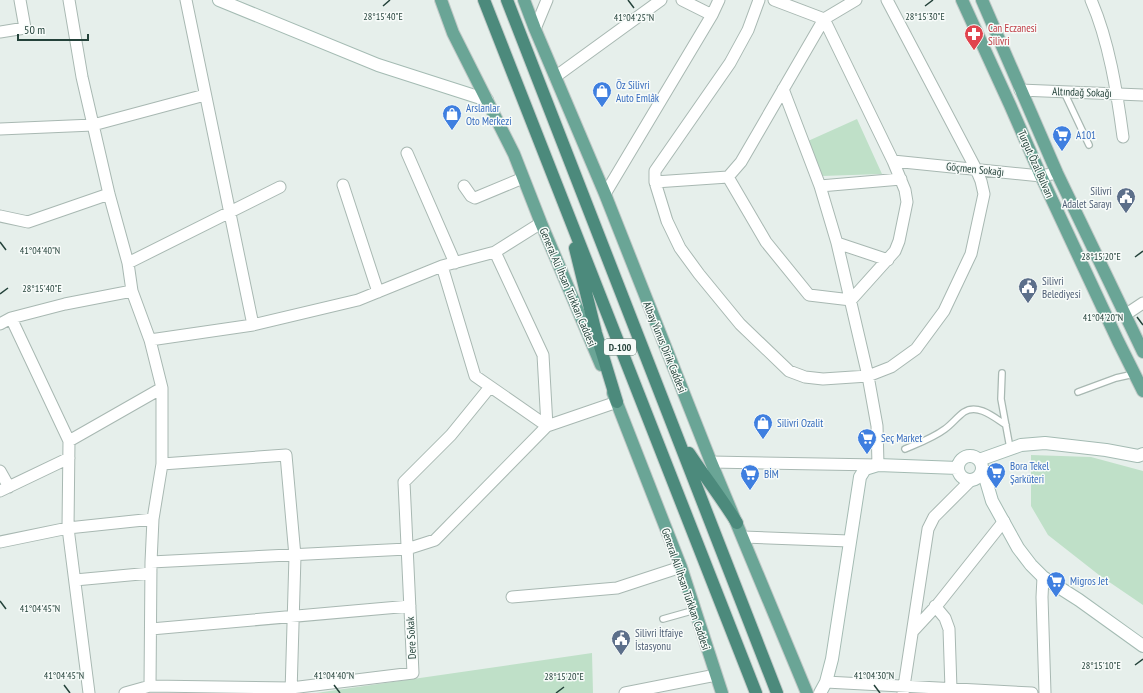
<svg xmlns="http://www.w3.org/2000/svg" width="1143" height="693" viewBox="0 0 1143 693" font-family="'PT Sans Narrow',sans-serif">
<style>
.green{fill:#bfe0c8}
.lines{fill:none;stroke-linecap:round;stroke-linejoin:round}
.service-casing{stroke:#a8b8b2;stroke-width:8}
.minor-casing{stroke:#a8b8b2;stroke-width:13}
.secondary-casing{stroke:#a4bbb3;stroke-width:14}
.primary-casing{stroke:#c2cac8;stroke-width:14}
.trunk-casing{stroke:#c2cac8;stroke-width:14}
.service{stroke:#fff;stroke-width:5.5}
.minor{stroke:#fff;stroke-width:11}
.secondary{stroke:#fff;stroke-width:12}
.primary{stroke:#6aa596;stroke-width:12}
.trunk{stroke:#4c8a7c;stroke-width:12}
.ticks{fill:none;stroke:#24423a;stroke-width:1.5}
.labels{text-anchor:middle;stroke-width:3;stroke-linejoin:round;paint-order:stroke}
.shield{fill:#f7fbf9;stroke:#637a73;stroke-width:1}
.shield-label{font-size:10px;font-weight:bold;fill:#24423a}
.health-label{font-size:11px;fill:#be3a42;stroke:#f7fbf9;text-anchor:start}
.shop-label{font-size:11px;fill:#366cbe;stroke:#f7fbf9;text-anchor:start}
.street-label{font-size:11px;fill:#24423a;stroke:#f7fbf9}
.service-label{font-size:11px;fill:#4e5e75;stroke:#f7fbf9;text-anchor:start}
.ticks-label{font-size:10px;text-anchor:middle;fill:#24423a;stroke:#f7fbf9;stroke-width:3;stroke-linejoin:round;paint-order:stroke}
</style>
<rect width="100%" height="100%" fill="#e6efeb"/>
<!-- green -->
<path class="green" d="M857,119L882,174L822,176L808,141Z
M1031,455L1091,457L1143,471V605L1099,575L1048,535L1031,506Z
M592,653L593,693H316Z"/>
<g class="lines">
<defs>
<path id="service" d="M1064,92L1089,145
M1002,373L1001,399L1010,448
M1078,392L1116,378L1134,374
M905,449C919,443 933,438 945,429C952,424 957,417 964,412C978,403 995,418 1006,425
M663,619L695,610"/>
<path id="minor" d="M69,0L82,77L109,194L128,263L132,291L150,340L162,388V464L153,519L151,562L150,686
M186,0L253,325
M682,0L712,15
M759,0L748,30L730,63L655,171V182L667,221L680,248L699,274L740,324L789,371L805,377L823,379L868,376L891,367L916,349L944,311L971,254L984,194L981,181L976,169L887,0
M774,0L824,19L893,161L905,190L907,202L899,241L895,251L851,300L809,295L766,242L728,177L741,162L824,19L856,0
M1091,0C1109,41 1117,92 1123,137
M535,29L547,0
M0,32L25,28L20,0
M555,77L661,0
M1020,90L1143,95
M0,129L93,125L205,95
M407,153L455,263
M893,161L1041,176L1057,173
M655,182L728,177
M343,185L378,292
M464,186L471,196L475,198L523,178
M820,186L901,179
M605,194L712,15L719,0
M0,216L28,222L109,194
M837,243L888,260
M495,252L543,355L547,426
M128,263L280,187
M442,266L475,376L547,426
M1125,315L1143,303
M11,318L65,304L132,291
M0,324L11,318L69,441L68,528L89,693
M150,340L253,325L358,300L442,266L495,252L541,223
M69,441L162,388
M711,462L878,465L877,426L868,376L837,243L820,186L783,89
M162,464L286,455L295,556L291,693
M0,471L9,487
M0,491L69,458
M743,537L849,541
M0,542L68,528L153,519
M151,562L407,549L435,540L547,426L617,402
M1043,577L1042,597L1045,693
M75,580L151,573
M512,597L617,588L681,567
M935,606L945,618L949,629L951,689
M151,629L410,606
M913,631L938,604L1004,521
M826,682L1032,693
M125,693L150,686L291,688L413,673L404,482L451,435L490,387
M625,693L716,675
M903,693L928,529L934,517L971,480"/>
<path id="secondary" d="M219,0L378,65L487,100
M958 468a12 12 0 1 1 24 0a12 12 0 1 1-24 0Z
M979,460L1021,445L1045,443L1106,450L1138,456L1143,454
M982,467L992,501L1018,548L1031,565L1043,577L1079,600L1143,646
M820,693L826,682L832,659L860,477L865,469L878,465L958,468"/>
<path id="primary" d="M441,0L453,33L514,154L541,223L601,365
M524,0L535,29L605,194L711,462L807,693
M962,0L1010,105L1041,176L1118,341L1143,391
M982,0L1057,173L1143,352
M613,393L681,567L722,693"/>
<path id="trunk" d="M484,0L756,693
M507,0L777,693
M575,248L596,333L617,402
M689,453C705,477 722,499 737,523"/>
</defs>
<!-- service casing -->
<use href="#service" class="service-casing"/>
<!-- minor casing -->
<use href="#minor" class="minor-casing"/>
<!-- secondary casing -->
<use href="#secondary" class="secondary-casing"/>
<!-- primary casing -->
<use href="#primary" class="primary-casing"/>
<!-- trunk casing -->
<use href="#trunk" class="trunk-casing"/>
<!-- service -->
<use href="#service" class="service"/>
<!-- minor -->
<use href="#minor" class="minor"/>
<!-- secondary -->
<use href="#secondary" class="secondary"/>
<!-- primary -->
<use href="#primary" class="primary"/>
<!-- trunk -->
<use href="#trunk" class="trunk"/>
</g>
<!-- ticks -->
<path class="ticks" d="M628,0L634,8M383,6L390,0M925,6L933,0M0,242L6,250M1135,257L1143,251M0,294L8,288M1137,317L1143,325M0,601L6,609M1135,665L1143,659M64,685L70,693M334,685L340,693M874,685L880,693M556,693L564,687"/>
<!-- icons -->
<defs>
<symbol id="pharmacy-pin" viewBox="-11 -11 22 30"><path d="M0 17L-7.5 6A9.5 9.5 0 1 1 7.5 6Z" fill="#e0444e" stroke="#f7fbf9"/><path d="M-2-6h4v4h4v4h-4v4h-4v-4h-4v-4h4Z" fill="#fff"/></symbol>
<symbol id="shop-pin" viewBox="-11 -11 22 30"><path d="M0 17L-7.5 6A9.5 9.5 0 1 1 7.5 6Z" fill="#3f7fe0" stroke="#f7fbf9"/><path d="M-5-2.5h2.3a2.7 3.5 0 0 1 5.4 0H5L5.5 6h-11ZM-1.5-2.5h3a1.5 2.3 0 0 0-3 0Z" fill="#fff"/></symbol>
<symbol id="supermarket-pin" viewBox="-11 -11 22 30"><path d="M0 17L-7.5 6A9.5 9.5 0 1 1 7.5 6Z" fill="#3f7fe0" stroke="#f7fbf9"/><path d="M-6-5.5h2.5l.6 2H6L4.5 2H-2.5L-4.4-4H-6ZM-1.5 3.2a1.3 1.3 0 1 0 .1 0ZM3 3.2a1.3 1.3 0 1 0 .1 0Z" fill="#fff"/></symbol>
<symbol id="civic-pin" viewBox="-11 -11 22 30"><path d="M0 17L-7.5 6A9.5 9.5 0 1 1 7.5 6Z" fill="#5c6f8a" stroke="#f7fbf9"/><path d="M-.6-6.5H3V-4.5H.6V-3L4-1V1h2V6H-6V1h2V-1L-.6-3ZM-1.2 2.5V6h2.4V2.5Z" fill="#fff"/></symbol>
</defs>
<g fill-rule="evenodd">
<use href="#pharmacy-pin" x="963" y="23" width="22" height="30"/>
<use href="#shop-pin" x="591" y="80" width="22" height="30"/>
<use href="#shop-pin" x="441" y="103" width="22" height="30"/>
<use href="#supermarket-pin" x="1051" y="124" width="22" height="30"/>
<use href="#civic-pin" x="1115" y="186" width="22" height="30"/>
<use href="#civic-pin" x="1017" y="276" width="22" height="30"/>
<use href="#shop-pin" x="752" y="412" width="22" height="30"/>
<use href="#supermarket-pin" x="856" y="427" width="22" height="30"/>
<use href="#supermarket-pin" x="985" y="461" width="22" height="30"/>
<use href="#supermarket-pin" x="739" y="463" width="22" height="30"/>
<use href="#supermarket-pin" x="1045" y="570" width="22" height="30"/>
<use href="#civic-pin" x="610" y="628" width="22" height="30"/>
</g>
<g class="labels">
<!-- shield labels -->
<rect class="shield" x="604" y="339" width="32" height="16" rx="3"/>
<g class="shield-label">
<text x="620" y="351">D-100</text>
</g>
<!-- health labels -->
<g class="health-label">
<text x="988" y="32">Can Eczanesi<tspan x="988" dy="13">Silivri</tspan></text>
</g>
<!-- shop labels -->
<g class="shop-label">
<text x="616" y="89">Öz Silivri<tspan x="616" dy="13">Auto Emlâk</tspan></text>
<text x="466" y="112">Arslanlar<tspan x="466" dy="13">Oto Merkezi</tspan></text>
<text x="1076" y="139">A101</text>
<text x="777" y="427">Silivri Ozalit</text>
<text x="881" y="442">Seç Market</text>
<text x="1010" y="470">Bora Tekel<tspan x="1010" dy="13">Şarküteri</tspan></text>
<text x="764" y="478">BİM</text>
<text x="1070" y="585">Migros Jet</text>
</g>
<!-- street labels -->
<g class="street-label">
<text transform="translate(1082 92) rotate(2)" y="4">Altındağ Sokağı</text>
<text transform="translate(1036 164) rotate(66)" y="4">Turgut Özal Bulvarı</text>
<text transform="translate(975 169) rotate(6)" y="4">Göçmen Sokağı</text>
<text transform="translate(568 287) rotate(67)" y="4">General Ali İhsan Türkkan Caddesi</text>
<text transform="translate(665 347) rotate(68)" y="4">Albay Yunus Dirik Caddesi</text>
<text transform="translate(686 589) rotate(71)" y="4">General Ali İhsan Türkkan Caddesi</text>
<text transform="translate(411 638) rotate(-93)" y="4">Dere Sokak</text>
</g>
<!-- service labels -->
<g class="service-label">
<text x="1112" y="195" text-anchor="end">Silivri<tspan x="1112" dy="13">Adalet Sarayı</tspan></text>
<text x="1042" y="285">Silivri<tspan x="1042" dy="13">Belediyesi</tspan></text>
<text x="635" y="637">Silivri İtfaiye<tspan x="635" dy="13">İstasyonu</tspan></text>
</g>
</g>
<g class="ticks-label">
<text x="383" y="20">28°15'40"E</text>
<text x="925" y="20">28°15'30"E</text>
<text x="634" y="21">41°04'25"N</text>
<text x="40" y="254">41°04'40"N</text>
<text x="1101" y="260">28°15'20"E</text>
<text x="42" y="292">28°15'40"E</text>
<text x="1103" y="321">41°04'20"N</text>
<text x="40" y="612">41°04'45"N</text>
<text x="1101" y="669">28°15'10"E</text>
<text x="64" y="679">41°04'45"N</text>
<text x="334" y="679">41°04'40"N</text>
<text x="874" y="679">41°04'30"N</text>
<text x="564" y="680">28°15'20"E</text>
</g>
<!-- scale -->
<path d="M18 34v6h70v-6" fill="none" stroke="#24423a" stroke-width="2"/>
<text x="24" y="34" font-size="12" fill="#24423a" stroke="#f7fbf9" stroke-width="3" paint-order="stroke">50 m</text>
</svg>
